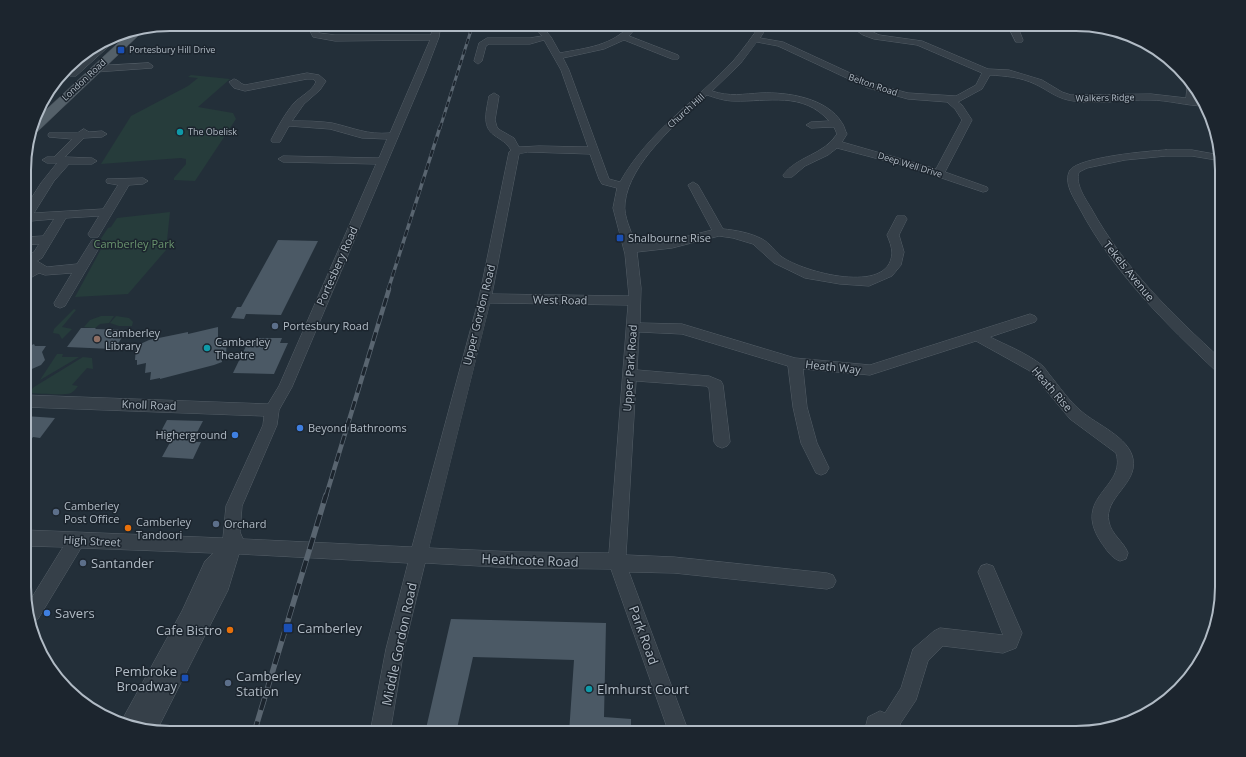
<svg xmlns="http://www.w3.org/2000/svg" width="1246" height="757" viewBox="0 0 1246 757" font-family="'Open Sans',sans-serif">
<style>
.green{fill:#263c3b}
.building{fill:#4b5965}
.lines{fill:none;stroke-linecap:round;stroke-linejoin:round}
.minor-casing{stroke:#545e67;stroke-width:1}
.major-casing{stroke:#434c55;stroke-width:1}
.minor{fill:#364049;fill-rule:evenodd}
.major{fill:#546069;fill-rule:evenodd}
.rail-far3-casing{stroke:#596570;stroke-width:3}
.rail-far2-casing{stroke:#596570;stroke-width:3.5}
.rail-far1-casing{stroke:#596570;stroke-width:4.5}
.rail-casing{stroke:#596570;stroke-width:5.5}
.rail-far3{stroke:#1c252e;stroke-width:2;stroke-dasharray:5.5;stroke-linecap:butt}
.rail-far2{stroke:#1c252e;stroke-width:2.5;stroke-dasharray:7;stroke-linecap:butt}
.rail-far1{stroke:#1c252e;stroke-width:3;stroke-dasharray:9;stroke-linecap:butt}
.rail{stroke:#1c252e;stroke-width:4;stroke-dasharray:12;stroke-linecap:butt}
.transit-dot{fill:#1a4fb4;stroke:#1c252e;stroke-width:1.5}
.culture-dot{fill:#0f9aa8;stroke:#1c252e;stroke-width:1.5}
.service-dot{fill:#5c6f8a;stroke:#1c252e;stroke-width:1.5}
.education-dot{fill:#8d6e63;stroke:#1c252e;stroke-width:1.5}
.shop-dot{fill:#3f7fe0;stroke:#1c252e;stroke-width:1.5}
.food-dot{fill:#e8710a;stroke:#1c252e;stroke-width:1.5}
.labels{text-anchor:middle;stroke-width:3;stroke-linejoin:round;paint-order:stroke}
.far-poi-label{font-size:9px;fill:#b1bbc5;stroke:#1c252e;text-anchor:start}
.far-street-label{font-size:9px;fill:#b1bbc5;stroke:#1c252e}
.poi-label{font-size:11px;fill:#b1bbc5;stroke:#1c252e;text-anchor:start}
.park-label{font-size:11px;fill:#6a956e;stroke:#1c252e}
.street-label{font-size:11px;fill:#b1bbc5;stroke:#1c252e}
.near-street-label{font-size:13px;fill:#b1bbc5;stroke:#1c252e}
.near-poi-label{font-size:13px;fill:#b1bbc5;stroke:#1c252e;text-anchor:start}
.rim{fill:none;stroke:#b1bbc5;stroke-width:2}
</style>
<rect width="100%" height="100%" fill="#232f39"/>
<!-- green -->
<path class="green" d="M191,75L230,79L198,107L233,113L236,119L195,181L174,180V178L186,164V159L181,158L101,164L131,116L188,86L198,78L188,77Z
M170,212L166,250L128,294L75,297L106,240H100L108,228L111,227L117,218Z
M74,309L76,310L62,327L72,329L62,339L59,334L53,333L54,329Z
M101,316H114L109,323L100,324L95,328L84,327L90,320Z
M116,316L129,318L133,322L132,326H119L110,323Z
M57,354H63L62,357H79L40,380Z
M83,357L92,358L93,369L87,368L72,385L78,386C76,389 74,391 71,393C63,396 38,393 28,393L34,387Z"/>
<!-- building -->
<path class="building" d="M278,240L318,241L281,315L246,314L244,319L231,318L237,307H241Z
M218,327V342L227,340L226,355L222,356V362L214,365L160,379V378L150,380L151,372L145,373L146,363L137,365V360H135L136,346L149,340L188,332V334Z
M81,328H96L95,329L126,330L118,344H116L112,349L67,347Z
M258,338H282L280,343H288L274,374L233,373L248,342H256Z
M34,344L35,346H46L42,352L45,360L41,365L25,372V348Z
M25,416L55,418L40,438L33,437L25,448Z
M167,420L203,421L192,442H201L193,459L162,457L173,437H158Z
M451,619L606,623L604,717L631,719V733H569L574,660L473,657L456,733H425Z"/>
<g class="lines">
<defs>
<path id="minor" d="M196,24H241C232,33 213,28 201,29C195,29 190,30 185,31L181,29L182,27Z
M310,24H318L317,29L319,33L335,35H431L433,24H441L439,37L426,71L292,387L279,410L277,425L242,506L240,532L243,539L412,547L479,298L509,152L511,150C506,142 501,140 494,135C481,126 487,109 489,96L494,93L499,96L495,120L497,127L500,130L514,138L519,147L539,146L588,147L561,70L544,40L530,44H489L486,46L482,61L478,64L474,61L479,43L487,38H530L542,36L532,24H540L551,37L560,53C586,48 613,46 631,24H639L629,36L678,55L679,57L678,59H672L624,40L604,49L563,58L569,70L609,179L620,182C648,132 696,101 734,60C744,48 752,37 761,24H769L760,38L783,42L874,84L908,93L956,96L976,85L982,73L917,45L874,39L863,35L847,24H857L879,35L922,41L988,69L1009,70L1042,80L1062,92L1071,95L1151,94L1186,98L1187,87L1190,85L1196,91L1195,99L1203,100L1205,106C1187,106 1168,100 1150,100C1126,99 1091,106 1068,100C1055,97 1046,89 1035,84C1020,77 1006,76 990,75L982,89L958,102L962,105L972,120L945,172L987,187L988,189L987,191L983,192L909,167L837,148L828,155L805,166L792,177H784L783,175C797,156 824,155 837,134L834,127L811,128L806,125L811,122L829,121C803,91 768,102 734,101C725,101 716,98 707,95C678,122 629,163 625,203C623,217 632,231 635,244L672,240L712,230L688,185L693,182L698,185L723,229C735,230 751,233 762,239C770,243 775,252 782,257C803,272 890,296 892,253C892,247 889,240 887,235L897,216H905L907,219L899,235L904,252L901,265L892,276L869,286L840,284L805,278L774,263L753,244L733,238L719,236L672,248L637,252L641,288L640,323L682,324L795,358L870,365L1030,314L1035,316L1037,319L1035,322L990,337C1006,345 1024,352 1039,363C1043,365 1046,370 1049,374C1059,386 1069,401 1081,411C1097,425 1129,437 1133,459C1138,484 1103,498 1109,522C1111,534 1124,542 1128,553L1126,559L1120,561C1111,558 1106,549 1101,542C1071,496 1127,488 1116,453L1070,419L1030,371L976,341L870,375L803,369L807,407L817,443L829,468L826,473L821,475L816,473L801,443L793,407L788,366L682,334L639,332L637,370L709,376L721,381L723,385L730,442L727,446L722,448L717,446L714,442L709,388L706,386L636,381L626,555L674,557L827,573L833,575L836,581L833,587L827,589L674,573L629,572L689,733H669L611,569L516,568L425,563L404,649L390,733H370L386,649L408,563L239,554L228,590L157,730L122,720L182,611L205,561L213,553L81,548L38,619L32,622L26,607L63,547L25,546V530L223,538L226,506L263,425L264,416L25,407V395L268,404L279,386L376,164L283,162L278,159L283,156L379,158L387,139L362,138L330,129L289,126L280,142H272L271,140C278,127 284,115 294,103C301,96 312,91 316,82L313,79H307L245,91L234,88L229,82L234,79C239,80 240,84 245,85L307,73L319,75L326,81L320,90L304,104L292,121C305,121 319,121 332,123C354,128 367,135 390,133L430,40L335,41L313,37L309,29ZM757,42L778,46L868,88L908,99L947,102L955,109L962,120L936,169L842,142L847,134C845,131 844,125 842,123C827,98 788,92 761,93C744,94 729,97 712,91L740,64ZM528,152L590,154L599,179L602,184L617,188L613,208L625,254L629,296L492,294L519,154ZM490,303L628,305L609,553L516,552L429,548Z
M1007,24L1017,25L1023,40L1022,42H1016Z
M119,34V37L76,76H70L68,74L70,72C83,60 102,37 119,34Z
M149,63L153,66L152,68L96,72L92,69L96,66Z
M84,129L89,132L102,131L107,134L102,137L84,138L65,157L92,158L97,161L92,164H69L54,181L34,213L103,209L118,185L107,183L106,181L107,179L143,178L148,181L143,184L129,185L98,237H90L88,234L99,216L66,218L42,258L37,261L47,267L77,264L92,240H100L102,243L65,306L60,308L55,306L54,303L72,273L45,275L39,273L25,281V271L29,268L25,267V257L34,252L39,244L25,245V237L43,236L54,219L31,221L25,219V208L41,183L57,163H47L42,160L47,157H54L72,139L49,137L48,135L49,133H77Z
M1166,150H1192L1220,155L1222,161L1192,156H1166L1125,160L1087,168L1079,172C1075,184 1085,198 1091,208C1124,268 1172,314 1222,360V373L1217,372C1165,323 1114,273 1080,209C1074,198 1063,183 1070,170C1080,157 1148,151 1166,150Z
M987,564L993,566L1022,633L1016,648L1003,653L943,646L928,661L916,700L900,724L904,733H864L868,717L880,711L885,713L901,688L913,649L934,631L940,628L1003,635L978,572L981,566Z"/>
<path id="major" d="M141,30V33L37,132L31,133L35,120L130,32Z"/>
</defs>
<!-- minor casing -->
<use href="#minor" class="minor-casing"/>
<!-- major casing -->
<use href="#major" class="major-casing"/>
<!-- minor -->
<use href="#minor" class="minor"/>
<!-- major -->
<use href="#major" class="major"/>
<defs>
<path id="rail-far3" d="M440,128L473,24"/>
<path id="rail-far2" d="M388,290L440,127"/>
<path id="rail-far1" d="M326,496L389,289"/>
<path id="rail" d="M254,733L326,495"/>
</defs>
<!-- rail-far3 casing -->
<use href="#rail-far3" class="rail-far3-casing"/>
<!-- rail-far2 casing -->
<use href="#rail-far2" class="rail-far2-casing"/>
<!-- rail-far1 casing -->
<use href="#rail-far1" class="rail-far1-casing"/>
<!-- rail casing -->
<use href="#rail" class="rail-casing"/>
<!-- rail-far3 -->
<use href="#rail-far3" class="rail-far3"/>
<!-- rail-far2 -->
<use href="#rail-far2" class="rail-far2"/>
<!-- rail-far1 -->
<use href="#rail-far1" class="rail-far1"/>
<!-- rail -->
<use href="#rail" class="rail"/>
</g>
<!-- markers -->
<g class="transit-dot">
<rect x="117" y="46" width="8" height="8" rx="2"/>
<rect x="616" y="234" width="8" height="8" rx="2"/>
<rect x="283" y="623" width="10" height="10" rx="2"/>
<rect x="181" y="674" width="8" height="8" rx="2"/>
</g>
<g class="culture-dot">
<circle cx="180" cy="132" r="4"/>
<circle cx="207" cy="348" r="4"/>
<circle cx="589" cy="689" r="4"/>
</g>
<g class="service-dot">
<circle cx="275" cy="326" r="4"/>
<circle cx="56" cy="512" r="4"/>
<circle cx="216" cy="524" r="4"/>
<circle cx="83" cy="563" r="4"/>
<circle cx="228" cy="683" r="4"/>
</g>
<circle class="education-dot" cx="97" cy="339" r="4"/>
<g class="shop-dot">
<circle cx="300" cy="428" r="4"/>
<circle cx="235" cy="435" r="4"/>
<circle cx="47" cy="613" r="4"/>
</g>
<g class="food-dot">
<circle cx="128" cy="528" r="4"/>
<circle cx="230" cy="630" r="4"/>
</g>
<g class="labels">
<!-- far-poi labels -->
<g class="far-poi-label">
<text x="129" y="53">Portesbury Hill Drive</text>
<text x="188" y="135">The Obelisk</text>
</g>
<!-- far-street labels -->
<g class="far-street-label">
<text transform="translate(84 80) rotate(-43)" y="3">London Road</text>
<text transform="translate(873 85) rotate(19)" y="3">Belton Road</text>
<text transform="translate(1105 98) rotate(-1)" y="3">Walkers Ridge</text>
<text transform="translate(686 111) rotate(-42)" y="3">Church Hill</text>
<text transform="translate(910 165) rotate(17)" y="3">Deep Well Drive</text>
</g>
<!-- poi labels -->
<g class="poi-label">
<text x="628" y="242">Shalbourne Rise</text>
<text x="283" y="330">Portesbury Road</text>
<text x="105" y="337">Camberley<tspan x="105" dy="13">Library</tspan></text>
<text x="215" y="346">Camberley<tspan x="215" dy="13">Theatre</tspan></text>
<text x="308" y="432">Beyond Bathrooms</text>
<text x="227" y="439" text-anchor="end">Higherground</text>
<text x="64" y="510">Camberley<tspan x="64" dy="13">Post Office</tspan></text>
<text x="136" y="526">Camberley<tspan x="136" dy="13">Tandoori</tspan></text>
<text x="224" y="528">Orchard</text>
</g>
<!-- park labels -->
<g class="park-label">
<text x="134" y="248">Camberley Park</text>
</g>
<!-- street labels -->
<g class="street-label">
<text transform="translate(337 266) rotate(-66)" y="4">Portesbery Road</text>
<text transform="translate(1129 271) rotate(51)" y="4">Tekels Avenue</text>
<text transform="translate(560 300) rotate(1)" y="4">West Road</text>
<text transform="translate(479 315) rotate(-76)" y="4">Upper Gordon Road</text>
<text transform="translate(833 367) rotate(6)" y="4">Heath Way</text>
<text transform="translate(630 368) rotate(-86)" y="4">Upper Park Road</text>
<text transform="translate(1052 389) rotate(49)" y="4">Heath Rise</text>
<text transform="translate(149 405) rotate(2)" y="4">Knoll Road</text>
<text transform="translate(92 541) rotate(3)" y="4">High Street</text>
</g>
<!-- near-street labels -->
<g class="near-street-label">
<text transform="translate(530 560) rotate(2)" y="5">Heathcote Road</text>
<text transform="translate(644 635) rotate(70)" y="5">Park Road</text>
<text transform="translate(399 644) rotate(-78)" y="5">Middle Gordon Road</text>
</g>
<!-- near-poi labels -->
<g class="near-poi-label">
<text x="91" y="568">Santander</text>
<text x="55" y="618">Savers</text>
<text x="297" y="633">Camberley</text>
<text x="222" y="635" text-anchor="end">Cafe Bistro</text>
<text x="177" y="676" text-anchor="end">Pembroke<tspan x="177" dy="15">Broadway</tspan></text>
<text x="236" y="681">Camberley<tspan x="236" dy="15">Station</tspan></text>
<text x="597" y="694">Elmhurst Court</text>
</g>
</g>
<!-- crop -->
<path d="M0 0H1246V757H0ZM170 31H1076A139 139 0 0 1 1215 170V587A139 139 0 0 1 1076 726H170A139 139 0 0 1 31 587V170A139 139 0 0 1 170 31Z" fill="#1c252e" fill-rule="evenodd"/>
<path class="rim" d="M170 31H1076A139 139 0 0 1 1215 170V587A139 139 0 0 1 1076 726H170A139 139 0 0 1 31 587V170A139 139 0 0 1 170 31Z"/>
</svg>
